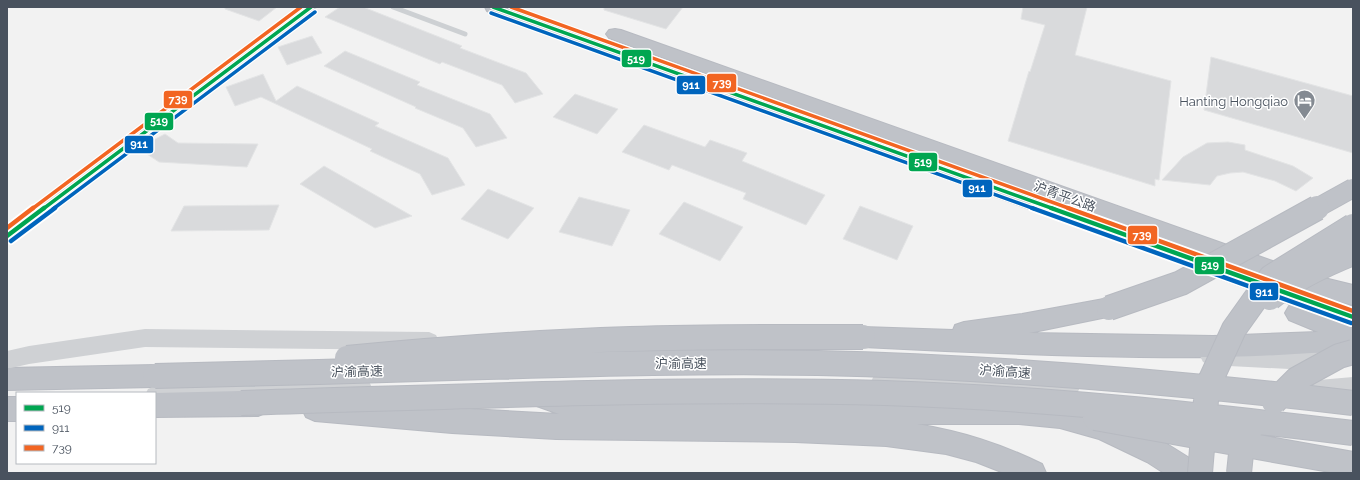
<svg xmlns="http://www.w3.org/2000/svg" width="1360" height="480" viewBox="0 0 1360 480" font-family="Raleway,'Noto Sans SC',sans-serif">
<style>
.building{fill:#d9dadc;stroke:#e3e4e5}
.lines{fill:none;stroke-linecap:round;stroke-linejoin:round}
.highway-casing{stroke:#b7bac1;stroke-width:2}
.lane{stroke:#cdd0d3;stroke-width:5}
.secondary{fill:#cfd1d4;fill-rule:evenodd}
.highway{fill:#bfc2c8;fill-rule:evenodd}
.highway-bridge-far1-casing{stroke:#b7bac1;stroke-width:20;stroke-linecap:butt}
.highway-bridge-casing{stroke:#b7bac1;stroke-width:26;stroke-linecap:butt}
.highway-bridge-far1{stroke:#bfc2c8;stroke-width:18}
.highway-bridge{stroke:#bfc2c8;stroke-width:24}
.bus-1-far1-casing{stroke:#fff;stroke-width:6}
.bus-1-casing{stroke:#fff;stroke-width:8}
.bus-2-far1-casing{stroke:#fff;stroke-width:6}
.bus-2-casing{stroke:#fff;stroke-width:8}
.bus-3-far1-casing{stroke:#fff;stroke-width:6}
.bus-3-casing{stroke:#fff;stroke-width:8}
.bus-1-far1{stroke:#00a651;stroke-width:3.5}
.bus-1{stroke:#00a651;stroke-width:4.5}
.bus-2-far1{stroke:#0065bd;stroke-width:3.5}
.bus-2{stroke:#0065bd;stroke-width:4.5}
.bus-3-far1{stroke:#f26522;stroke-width:3.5}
.bus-3{stroke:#f26522;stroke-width:4.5}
.labels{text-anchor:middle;stroke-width:3;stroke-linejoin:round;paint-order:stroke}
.poi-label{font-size:13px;fill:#49525e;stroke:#fff;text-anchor:end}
.street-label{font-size:13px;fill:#49525e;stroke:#fff}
.line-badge{stroke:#fff;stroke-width:1.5}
.badge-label{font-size:11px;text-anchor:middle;font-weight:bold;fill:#fff}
</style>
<rect width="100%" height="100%" fill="#f2f2f2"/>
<!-- building -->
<path class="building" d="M225,7H277L259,21L225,9Z
M340,7H363L462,46L460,48L526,73L543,94L515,103L502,85L442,62L440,64L325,17Z
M604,7H683L666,29L604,10Z
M1023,7H1087L1075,55L1171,81L1159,180L1155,179V186L1008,141L1029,71L1030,72L1045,25L1021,19Z
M312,36L322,53L287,65L278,47Z
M345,51L420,82L417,85L490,114L507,138L476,147L463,128L415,108L416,107L324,66Z
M1211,57L1353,96V153L1204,110Z
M263,74L276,101L297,86L379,123L375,126L448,158L465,185L432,195L420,174L370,151L372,149L261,97L235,106L226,87Z
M575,94L618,109L597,134L553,117Z
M644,125L705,147L710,140L747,153L742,161L825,195L806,225L743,199L746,193L672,165L669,170L622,152Z
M165,134L178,143L258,144L247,167L159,162L138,148Z
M1228,142L1245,145V150L1293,166L1313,178L1296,191L1275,181L1243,172L1230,173L1217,176L1210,185L1162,180L1183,157L1207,143Z
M324,166L412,216L375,228L300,184Z
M488,189L534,208L508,239L461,219Z
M579,197L630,210L612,246L559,232Z
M684,202L743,227L720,261L659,234Z
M279,205L269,230L171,231L184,206Z
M860,206L913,226L897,260L843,239Z"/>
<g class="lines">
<defs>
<path id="highway" d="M485,7H509L1140,231L609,38L606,34L609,30L615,29L621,30L1312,275L1353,285V305L1326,298L1353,307V349C1265,359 1176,358 1087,356C1012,354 938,351 863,347L854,344L851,337L854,330L863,327L953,330L955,325L964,322L1022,314L1109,298L1117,301L1121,308L1117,315L1029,333L1213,336L1318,332L1289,320L1285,313L1289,306L1292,305L487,11Z
M155,365L164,368L168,376L164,384L155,387L7,390V368Z
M540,384L574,396L776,400H1019L1060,404L1103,416L1167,444L1199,464L1203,473H1164L1147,462L1099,439L1060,428L1019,424H917C963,432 999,443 1042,464L1046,473H1004L976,462L946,454L886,446L795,442L556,439L452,433L315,421L306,417L302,409L306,401L315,397L452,408L559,414L531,404L527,396L531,388Z
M241,391L258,392L267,396L271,404L267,412L258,416L155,417V393Z
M7,397H17V421H7Z"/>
</defs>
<!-- highway casing -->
<use href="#highway" class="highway-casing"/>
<!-- lane -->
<path class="lane" d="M393,7L465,34"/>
<!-- secondary -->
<path class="secondary" d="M302,7H318L13,241L7,243V226Z
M145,329L429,332L436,335L439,341L436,347L429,350L145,347L29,364L7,369V351L29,346Z
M1210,347L1328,353L1335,356L1338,362L1335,368L1328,371L1210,365L1203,362L1200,356L1203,350Z
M881,373L1070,378L1077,380L1080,387L1077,394L1070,396L881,391L874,389L871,382L874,375Z
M1353,377V395L1307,399L1300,397L1297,390L1300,383L1307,381Z
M362,379L369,381L372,388L369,395L362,397L221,398L155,406V393H146L148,389L155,386L221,380Z"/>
<!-- highway -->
<use href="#highway" class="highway"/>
<defs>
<path id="highway-bridge-far1" d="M1315,209L1353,188"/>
<path id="highway-bridge" d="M1270,298C1295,278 1323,265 1353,253
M1109,308L1181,283L1317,208
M347,358C441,349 536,342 630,339C708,336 785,337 863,337
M155,376C266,373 376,371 487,367C597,364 708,361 818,363C997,367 1175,382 1353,403
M1274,402L1297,379L1339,356L1353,352
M241,403C455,397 670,387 885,393C1041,398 1197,414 1353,433
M1095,418L1353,464
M1200,473L1207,388L1234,329L1271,277L1353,226
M1239,473L1242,444L1249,433"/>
</defs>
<!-- highway-bridge-far1 casing -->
<use href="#highway-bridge-far1" class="highway-bridge-far1-casing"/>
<!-- highway-bridge casing -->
<use href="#highway-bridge" class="highway-bridge-casing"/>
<!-- highway-bridge-far1 -->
<use href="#highway-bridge-far1" class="highway-bridge-far1"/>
<!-- highway-bridge -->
<use href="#highway-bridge" class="highway-bridge"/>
<defs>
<path id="bus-1-far1" d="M493,7L1054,209
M43,209L311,7"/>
<path id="bus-1" d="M1051,208L1353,317
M7,236L44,208"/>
<path id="bus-2-far1" d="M491,13L1035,209
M53,209L315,12"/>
<path id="bus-2" d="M1032,208L1351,323
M11,241L55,208"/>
<path id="bus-3-far1" d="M511,7L1071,209
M32,209L301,7"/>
<path id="bus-3" d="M1068,208L1353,311
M7,228L33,208"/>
</defs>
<!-- bus-1-far1 casing -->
<use href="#bus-1-far1" class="bus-1-far1-casing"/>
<!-- bus-1 casing -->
<use href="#bus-1" class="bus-1-casing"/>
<!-- bus-2-far1 casing -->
<use href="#bus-2-far1" class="bus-2-far1-casing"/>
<!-- bus-2 casing -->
<use href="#bus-2" class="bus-2-casing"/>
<!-- bus-3-far1 casing -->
<use href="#bus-3-far1" class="bus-3-far1-casing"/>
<!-- bus-3 casing -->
<use href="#bus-3" class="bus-3-casing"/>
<!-- bus-1-far1 -->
<use href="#bus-1-far1" class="bus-1-far1"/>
<!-- bus-1 -->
<use href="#bus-1" class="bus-1"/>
<!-- bus-2-far1 -->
<use href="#bus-2-far1" class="bus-2-far1"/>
<!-- bus-2 -->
<use href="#bus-2" class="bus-2"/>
<!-- bus-3-far1 -->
<use href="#bus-3-far1" class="bus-3-far1"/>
<!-- bus-3 -->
<use href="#bus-3" class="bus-3"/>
</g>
<!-- icons -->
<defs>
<symbol id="hotel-pin" viewBox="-11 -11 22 30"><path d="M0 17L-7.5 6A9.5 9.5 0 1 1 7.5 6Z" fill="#848a92" stroke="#fff"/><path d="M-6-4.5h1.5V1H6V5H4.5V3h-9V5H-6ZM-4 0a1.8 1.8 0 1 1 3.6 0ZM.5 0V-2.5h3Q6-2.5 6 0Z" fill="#fff"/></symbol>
</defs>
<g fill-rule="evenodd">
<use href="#hotel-pin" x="1292" y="88" width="25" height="34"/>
</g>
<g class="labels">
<!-- poi labels -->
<g class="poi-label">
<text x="1288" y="106">Hanting Hongqiao</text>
</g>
<!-- street labels -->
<g class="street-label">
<text transform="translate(1065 196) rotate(20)" y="5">沪青平公路</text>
<text x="681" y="368">沪渝高速</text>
<text transform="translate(357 371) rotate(-1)" y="5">沪渝高速</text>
<text transform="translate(1005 371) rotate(4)" y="5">沪渝高速</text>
</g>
</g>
<g class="line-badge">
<rect x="621" y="49" width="31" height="19" rx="4" fill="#00a651"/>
<rect x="706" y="73" width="31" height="20" rx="4" fill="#f26522"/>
<rect x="676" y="75" width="30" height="20" rx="4" fill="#0065bd"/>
<rect x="163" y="90" width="30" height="19" rx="4" fill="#f26522"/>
<rect x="144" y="112" width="30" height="19" rx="4" fill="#00a651"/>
<rect x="124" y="135" width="30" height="19" rx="4" fill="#0065bd"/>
<rect x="908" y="152" width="30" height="20" rx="4" fill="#00a651"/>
<rect x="962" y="179" width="31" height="19" rx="4" fill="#0065bd"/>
<rect x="1127" y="225" width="31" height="20" rx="4" fill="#f26522"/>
<rect x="1194" y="256" width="31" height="19" rx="4" fill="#00a651"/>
<rect x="1249" y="282" width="30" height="19" rx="4" fill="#0065bd"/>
</g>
<g class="badge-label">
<text x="636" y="63">519</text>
<text x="722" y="87">739</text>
<text x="691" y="89">911</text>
<text x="178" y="103">739</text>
<text x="159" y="125">519</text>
<text x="139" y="148">911</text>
<text x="923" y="166">519</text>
<text x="977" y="192">911</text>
<text x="1142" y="239">739</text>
<text x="1210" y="269">519</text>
<text x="1264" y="296">911</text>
</g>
<!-- border -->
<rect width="1360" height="480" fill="none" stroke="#49525e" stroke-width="16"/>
<!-- legend -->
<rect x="16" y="392" width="140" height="72" fill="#ffffff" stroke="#b6babf"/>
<rect x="24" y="405" width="20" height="6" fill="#00a651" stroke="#b6babf"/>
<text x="52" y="412" font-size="12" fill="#49525e">519</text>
<rect x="24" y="425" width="20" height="6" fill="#0065bd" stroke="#b6babf"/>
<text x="52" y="432" font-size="12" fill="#49525e">911</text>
<rect x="24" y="445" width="20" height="6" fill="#f26522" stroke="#b6babf"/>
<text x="52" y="452" font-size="12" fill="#49525e">739</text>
</svg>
